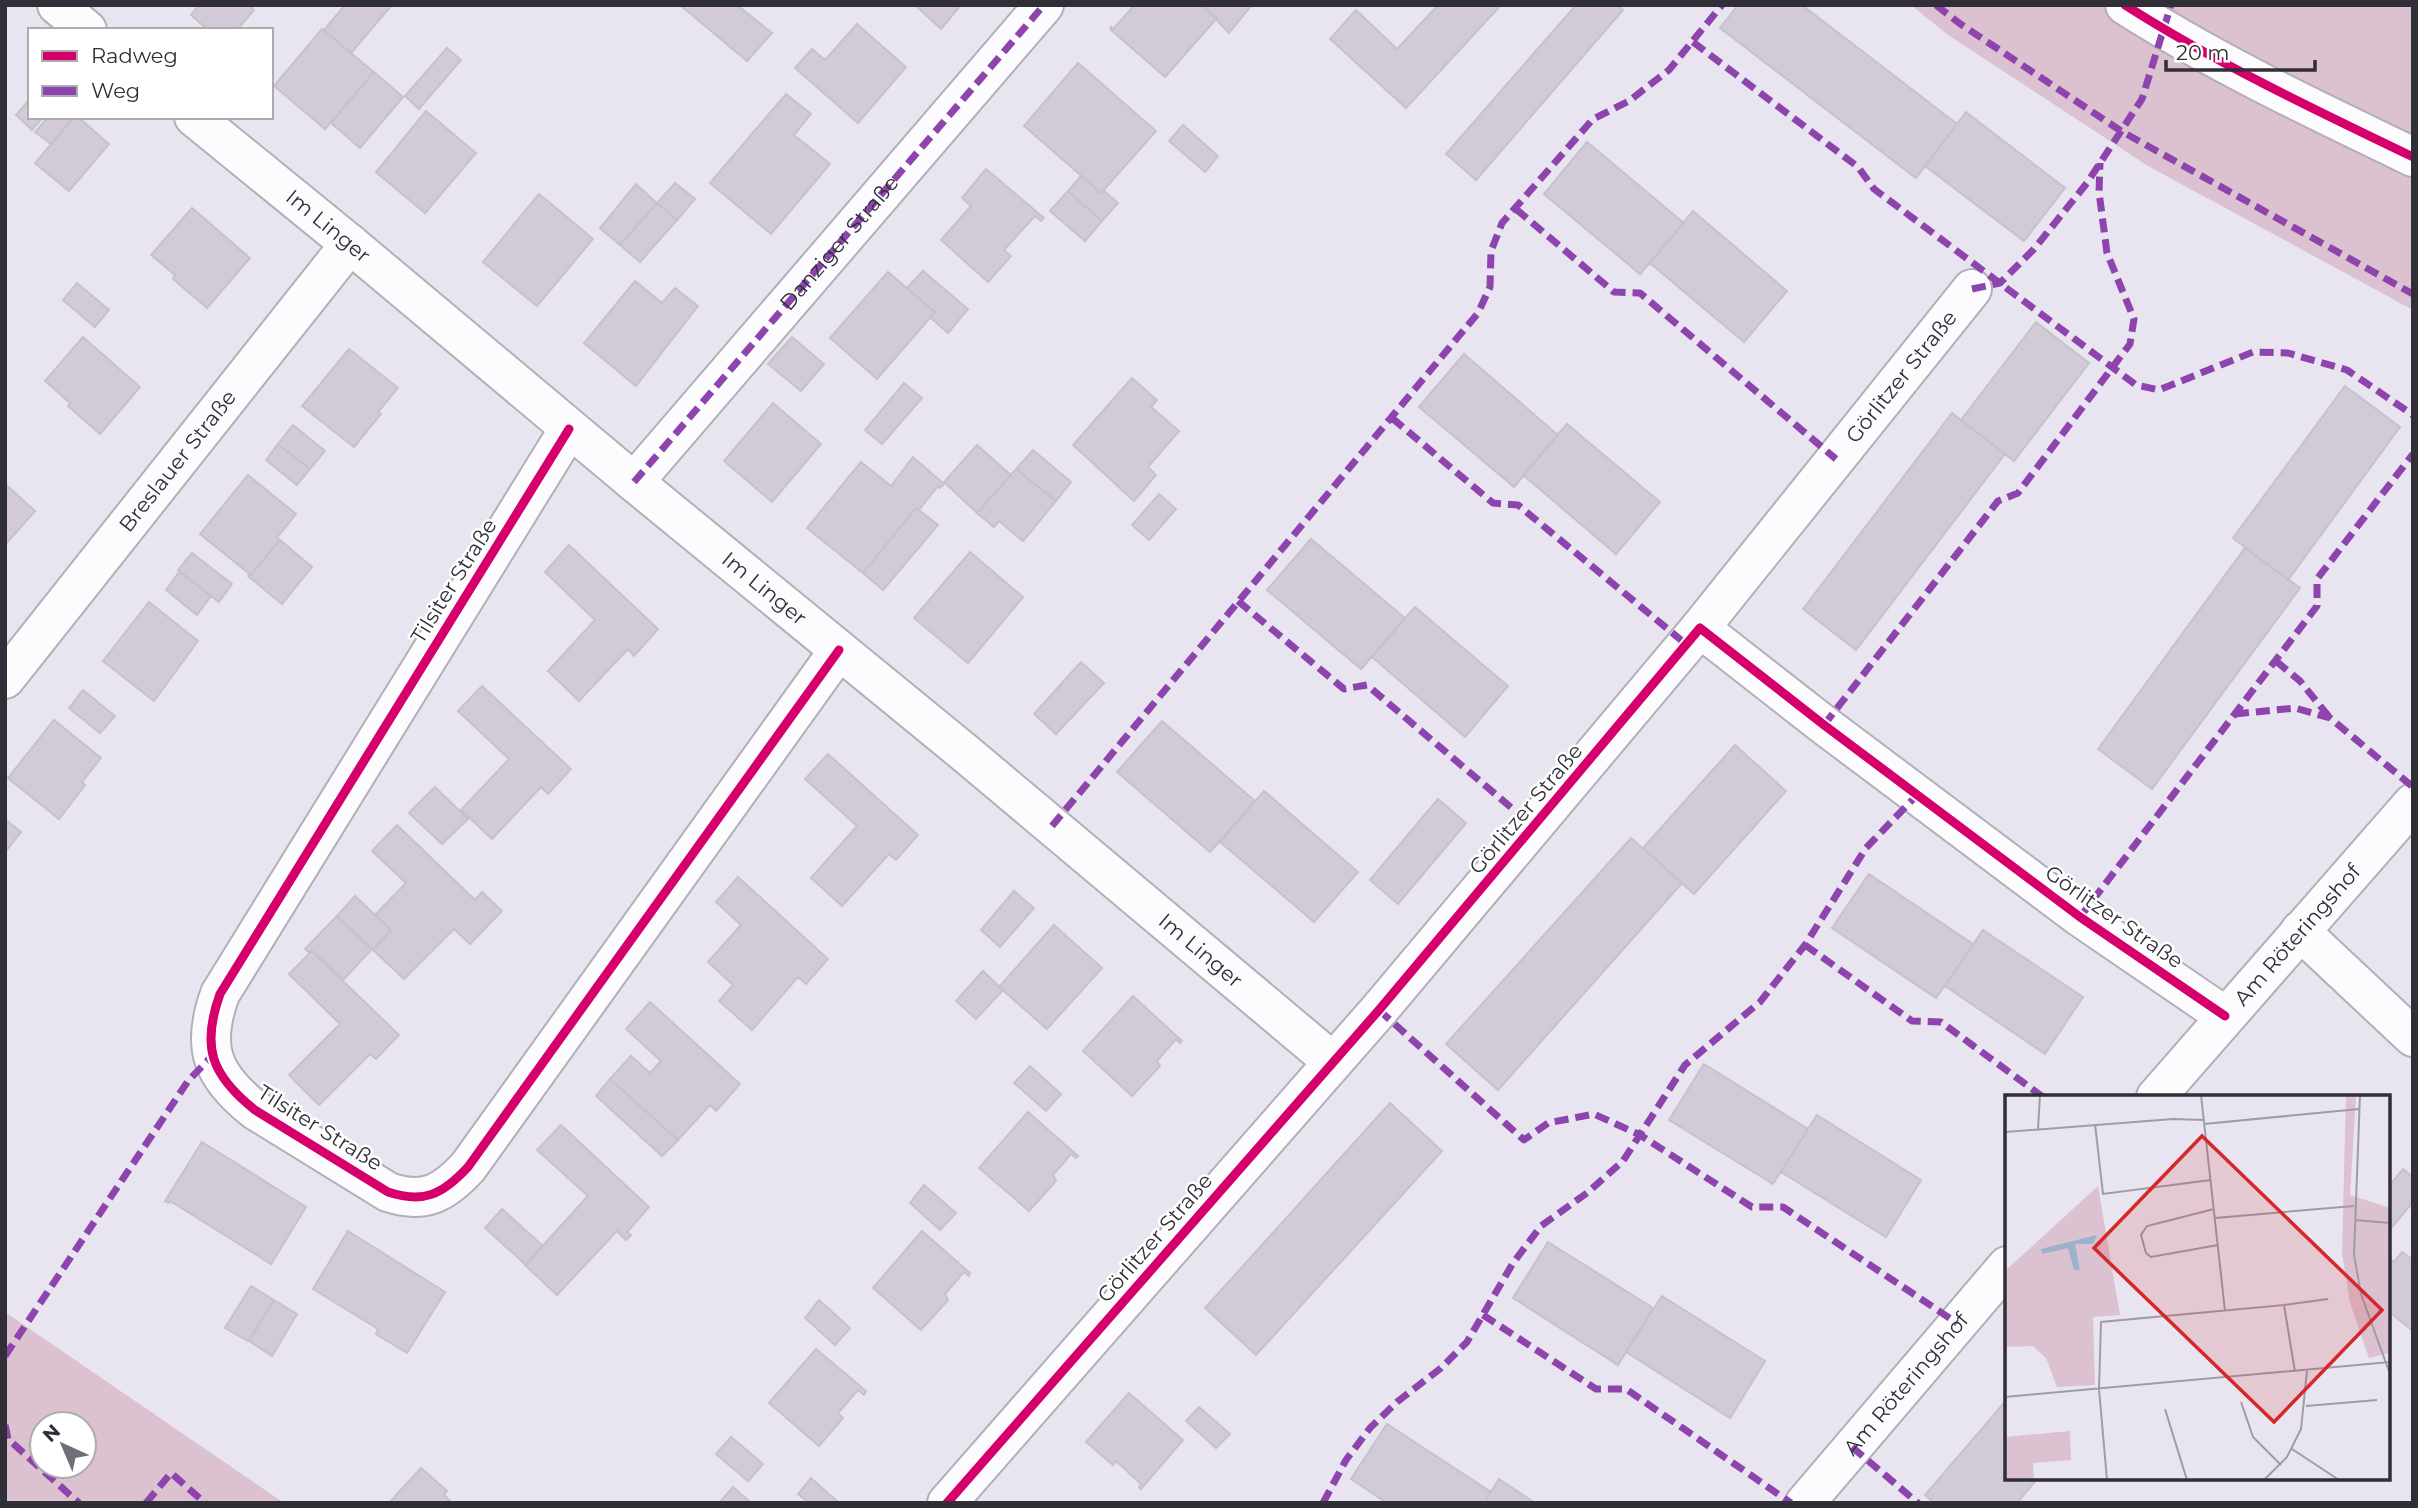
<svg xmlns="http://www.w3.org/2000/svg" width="2418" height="1508" viewBox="0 0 2418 1508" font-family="Montserrat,sans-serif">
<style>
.green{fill:#dcc1d1;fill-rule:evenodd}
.building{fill:#d2cad6;stroke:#c6c2ca;stroke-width:2}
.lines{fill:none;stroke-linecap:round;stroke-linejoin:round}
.street-casing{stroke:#b2afb7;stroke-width:42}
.secondary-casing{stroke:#b2afb7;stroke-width:42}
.street{stroke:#fcfbfd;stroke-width:38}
.secondary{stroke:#fcfbfd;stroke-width:38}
.quiet{stroke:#8e44ad;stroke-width:7;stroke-dasharray:14 7;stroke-linecap:butt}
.cycleway-casing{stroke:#fff;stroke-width:13}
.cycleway{stroke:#d6006c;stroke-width:9}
.labels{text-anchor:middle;stroke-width:5;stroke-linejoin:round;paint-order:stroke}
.street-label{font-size:21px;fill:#302e36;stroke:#fff}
.inset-road{fill:none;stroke:#9e9ca6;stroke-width:2}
.view{fill:#d62828;fill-opacity:0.15;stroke:#d62828;stroke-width:3.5}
.inset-edge{fill:none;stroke:#302e36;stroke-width:3.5}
</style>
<rect width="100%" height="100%" fill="#e8e5f0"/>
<!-- green -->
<path class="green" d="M1911,5H2413V310L2148,166L1948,35Z
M5,1312L284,1503H5ZM42,1424H84V1466H42Z"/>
<!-- building -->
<path class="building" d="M199,5H249L254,10L237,30H208L191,15Z
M345,5H392L351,53L324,30Z
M680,5H737L772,33L747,61Z
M915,5H961L941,29Z
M1132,5H1202L1217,18L1165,77L1110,29L1111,27L1113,29L1133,7Z
M1202,5H1252L1229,33Z
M1438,5H1501L1406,108L1330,39L1356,10L1397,49Z
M1576,5H1618L1623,10L1476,180L1446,154Z
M1738,5H1802L1957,124L1916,178L1720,28Z
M857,24L906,67L858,123L795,68L812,49L825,60Z
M322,29L374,72L325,129L274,86Z
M447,48L461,60L419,109L405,96Z
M1078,63L1156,131L1101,193L1024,126Z
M374,72L403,97L360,148L331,123Z
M786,94L811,114L794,135L830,164L771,234L710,183Z
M30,99V117H43L32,130L16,115Z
M426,111L476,153L425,213L376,172Z
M1966,112L2065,188L2024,241L1925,166Z
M48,117H74L51,144L35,132Z
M74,117H78L109,144L69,191L35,163Z
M1183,125L1218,156L1205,172L1169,141Z
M1587,142L1684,223L1640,274L1544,194Z
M986,169L1044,218L1041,221L1035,216L1004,250L1011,256L988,282L941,240L971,206L962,198Z
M1081,176L1101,193L1104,191L1118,203L1102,221L1068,191Z
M675,183L695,199L677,220L657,203Z
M636,184L657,203L620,245L600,228Z
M1068,191L1102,221L1085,241L1050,211Z
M539,194L593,239L537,306L483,262Z
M657,203L677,220L640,262L620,245Z
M192,208L250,258L207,308L173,279L175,275L151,255Z
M1693,211L1787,291L1744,342L1650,263Z
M923,271L968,309L948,333L931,318L935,312L907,288Z
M888,272L935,312L877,379L830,338Z
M635,281L662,303L675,288L698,306L636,386L584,343Z
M77,283L109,310L95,327L63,300Z
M2036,322L2089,363L2014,461L1961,420Z
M83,337L140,387L100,434L68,406L70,403L45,381Z
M792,337L824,364L801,391L768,364Z
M349,349L398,388L378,412L381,414L354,447L302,406Z
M1464,354L1558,435L1514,487L1419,407Z
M1132,378L1157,400L1151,407L1179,431L1148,467L1156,475L1134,501L1073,445Z
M904,383L922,398L882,444L865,430Z
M2345,386L2400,427L2288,580L2233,538Z
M773,403L821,444L772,502L724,461Z
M1952,413L2005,454L1856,650L1803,609Z
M1567,424L1660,502L1616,554L1523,475Z
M293,425L325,451L310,469L278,444Z
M278,444L310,469L297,485L266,460Z
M977,445L1011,475L977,513L944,482Z
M1033,450L1071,482L1056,501L1016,469Z
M913,457L944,484L940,488L938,486L919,510L916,508L863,573L807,528L861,462L891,486Z
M1016,469L1056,501L1023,541L999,521L994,527L977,513Z
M248,475L296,514L277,538L280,540L251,575L200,534Z
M5,484L35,511L5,545Z
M1159,494L1176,509L1149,540L1132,525Z
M916,508L938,525L883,590L863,573Z
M1311,539L1405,618L1361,669L1267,590Z
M280,540L312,567L282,604L248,576L249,574L251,575Z
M569,545L658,629L634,656L628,649L579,701L548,671L595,620L545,572Z
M2245,548L2300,588L2152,789L2098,749Z
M970,552L1023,597L968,663L914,618Z
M192,553L232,584L219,602L178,570Z
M179,572L211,596L197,615L166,590Z
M149,602L198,641L154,701L103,661Z
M1415,607L1508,686L1465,737L1372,657Z
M1081,662L1104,683L1056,734L1034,714Z
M482,686L571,769L548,794L541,787L492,839L461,810L509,759L458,711Z
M83,690L115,716L100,733L69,708Z
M54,720L101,758L82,782L85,785L59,819L8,778Z
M1162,721L1255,801L1210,852L1117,772Z
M1735,745L1786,791L1694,894L1643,848Z
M828,754L918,835L896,860L889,854L842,906L811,878L857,826L805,779Z
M435,787L468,819L442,844L409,813Z
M1264,791L1358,872L1314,922L1220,842Z
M1438,799L1466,823L1398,904L1370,880Z
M5,819L21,832L7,850L5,849Z
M397,825L475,900L482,892L502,911L470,944L454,929L404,979L373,950L391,930L375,915L406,883L372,851Z
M1631,838L1682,883L1498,1090L1446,1044Z
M1869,874L1973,944L1936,998L1832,928Z
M738,877L828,959L806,984L798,977L752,1030L719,1001L733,985L708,962L741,925L716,902Z
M1014,891L1034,908L1000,947L981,930Z
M355,896L391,930L373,950L337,916Z
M337,916L372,949L343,980L312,951L310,953L305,949Z
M1054,925L1102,968L1047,1029L999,987Z
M1983,930L2083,997L2045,1054L1945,986Z
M312,951L399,1035L376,1059L370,1054L319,1105L289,1075L340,1024L289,974Z
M983,971L1003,990L976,1019L956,1001Z
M1133,996L1182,1041L1180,1043L1176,1039L1157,1061L1160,1066L1132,1096L1083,1051Z
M650,1002L740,1084L716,1111L710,1105L678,1140L610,1079L631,1056L650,1073L661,1061L626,1029Z
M1704,1064L1808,1129L1773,1184L1669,1120Z
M1030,1066L1061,1094L1046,1111L1014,1083Z
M610,1079L678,1140L662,1156L596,1096Z
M1390,1103L1442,1151L1256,1355L1205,1308Z
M1028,1112L1078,1156L1076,1158L1071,1154L1053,1175L1056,1181L1029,1211L979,1168Z
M1817,1115L1921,1180L1886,1237L1781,1172Z
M561,1125L649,1207L627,1232L631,1235L626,1240L617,1231L557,1295L525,1265L588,1196L537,1150Z
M202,1142L306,1207L271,1264L170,1201L169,1203L165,1201Z
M2403,1169L2413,1177V1202L2388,1232V1187Z
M924,1185L956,1213L940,1230L910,1203Z
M502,1209L543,1246L526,1265L485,1228Z
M348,1231L445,1292L407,1353L376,1334L378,1329L313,1289Z
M922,1231L970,1273L969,1276L964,1272L945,1294L948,1300L921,1330L873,1288Z
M1548,1242L1653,1308L1618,1365L1513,1298Z
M2402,1252L2413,1260V1331L2388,1311V1258L2394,1262Z
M251,1286L274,1300L248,1341L225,1328Z
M1662,1296L1765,1361L1730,1418L1626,1352Z
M274,1300L297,1314L272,1356L249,1341Z
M819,1300L850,1328L835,1345L805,1318Z
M816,1349L866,1391L864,1395L858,1390L838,1413L843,1418L819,1446L769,1403Z
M1129,1393L1183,1440L1141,1489L1139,1487L1141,1484L1116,1461L1113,1465L1086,1442Z
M2003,1404L2007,1407V1478H2038L2017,1503H1934L1925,1495Z
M1199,1407L1230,1434L1216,1448L1186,1421Z
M1387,1424L1491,1492L1484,1503H1387L1351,1479Z
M731,1437L763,1464L748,1481L716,1454Z
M421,1468L447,1491L444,1495L452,1503H389Z
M811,1478L839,1503H809L798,1494Z
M1499,1479L1535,1503H1484Z
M733,1487L751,1503H719Z"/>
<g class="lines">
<defs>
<g id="street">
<path d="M57,5L87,30"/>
<path id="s1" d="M194,117L350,244L634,482L965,753L1333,1062"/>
<path d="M569,429L220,994C201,1047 211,1075 255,1110L388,1192C424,1204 443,1194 468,1167L839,650"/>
<path id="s2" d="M634,482L1044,5"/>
<path id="s3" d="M1700,628L1972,289"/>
<path id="s4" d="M5,679L350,244"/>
<path d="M2300,931L2413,1037"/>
<path id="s5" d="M2156,1097L2413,803"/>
<path d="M947,1503L1379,1010L1700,628L1824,725L2080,917L2225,1016"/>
<path id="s6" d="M1805,1503L2007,1266"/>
</g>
<path id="secondary" d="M2125,5C2214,62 2317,111 2413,157"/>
</defs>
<!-- street casing -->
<use href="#street" class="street-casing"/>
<!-- secondary casing -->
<use href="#secondary" class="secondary-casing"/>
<!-- street -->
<use href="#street" class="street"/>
<!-- secondary -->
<use href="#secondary" class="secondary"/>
<!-- quiet -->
<path class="quiet" d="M1936,5L1959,23L2121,131L2413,294
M1693,42L1858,167L1874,189L2136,385L2159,390L2253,352L2288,353L2347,370L2413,415
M1516,209L1614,292L1640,293L1836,459
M1972,289L2000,283L2034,249L2087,183L2142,99L2171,5
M1392,418L1493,503L1518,505L1687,645
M634,482L1044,5
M1238,601L1344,689L1367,685L1534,827
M2276,661L2300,681L2330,718
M2235,714L2295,708L2330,718L2413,787
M1824,725L1998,501L2018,493L2130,344L2134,319L2107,253L2099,192L2100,163
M1052,826L1478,313L1490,287L1491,251L1502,223L1593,119L1629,101L1669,70L1722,5
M2080,917L2317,606V579L2413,454
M1805,945L1912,1021L1941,1022L2043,1097
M1379,1010L1524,1140L1548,1123L1594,1114L1640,1135L1752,1207H1783L1957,1323
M1483,1315L1596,1389H1626L1791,1503
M5,1356L188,1081L213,1055
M5,1425L8,1439L79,1503
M1852,1447L1918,1503
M146,1503L171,1473L205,1503
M1323,1503L1346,1460L1370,1428L1397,1402L1441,1368L1467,1342L1513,1263L1541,1226L1587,1193L1623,1161L1685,1065L1760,1002L1805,945L1866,848L1917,795"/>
<defs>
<path id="cycleway" d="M2125,5C2214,62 2317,111 2413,157
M569,429L220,994C201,1047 211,1075 255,1110L388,1192C424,1204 443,1194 468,1167L839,650
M947,1503L1379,1010L1700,628L1824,725L2080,917L2225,1016"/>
</defs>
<!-- cycleway casing -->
<use href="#cycleway" class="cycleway-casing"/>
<!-- cycleway -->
<use href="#cycleway" class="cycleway"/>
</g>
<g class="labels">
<!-- street labels -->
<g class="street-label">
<text dy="7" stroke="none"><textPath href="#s1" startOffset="173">Im Linger</textPath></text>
<text dy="7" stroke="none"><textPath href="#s2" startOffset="315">Danziger Straße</textPath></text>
<text dy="7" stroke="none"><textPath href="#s3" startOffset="322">Görlitzer Straße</textPath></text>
<text dy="7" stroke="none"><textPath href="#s4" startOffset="278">Breslauer Straße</textPath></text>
<text transform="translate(454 581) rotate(-58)" y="7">Tilsiter Straße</text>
<text dy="7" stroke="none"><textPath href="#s1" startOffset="740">Im Linger</textPath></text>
<text transform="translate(1526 809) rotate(-50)" y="7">Görlitzer Straße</text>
<text transform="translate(2114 917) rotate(35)" y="7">Görlitzer Straße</text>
<text dy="7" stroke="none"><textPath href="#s5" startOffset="215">Am Röteringshof</textPath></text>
<text dy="7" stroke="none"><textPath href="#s1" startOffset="1307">Im Linger</textPath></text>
<text transform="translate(320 1128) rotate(32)" y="7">Tilsiter Straße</text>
<text transform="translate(1155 1238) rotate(-49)" y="7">Görlitzer Straße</text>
<text dy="7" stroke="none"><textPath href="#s6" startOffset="156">Am Röteringshof</textPath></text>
</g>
</g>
<!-- overview -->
<g transform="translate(2005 1095)">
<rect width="385" height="385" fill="#e8e5f0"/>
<path d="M341,0H351L345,100L385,113V258L364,263L345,208L337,158ZM93,91L115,220L88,222L90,290L52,292L41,263L28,251L0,252V176ZM65,336L66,365L28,368L29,385H0V342Z" fill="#dcc1d1"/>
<path d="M92,140L88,149H70L75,175H69L63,153L37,159L36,154Z" fill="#9ab2cc"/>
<path class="inset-road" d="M196,0L220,216M355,0L349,160L356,199L385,279M90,29L98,99L206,85M199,29L354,14M33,34L35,0M0,37L168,24L199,25M209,114L142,131L136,140L141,158L146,162L213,150M210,123L349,111M350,125L385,128M279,210L323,204M0,302L385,267M236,307L248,342L276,370M301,311L372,305M160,314L182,385M287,354L334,385M102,385L94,294L96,227L279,210L290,277M259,385L282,362L296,334L302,276"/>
<path class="view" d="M197,41L377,215L269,327L89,153Z"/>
<rect width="385" height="385" class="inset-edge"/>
</g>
<!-- border -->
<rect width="2418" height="1508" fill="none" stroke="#302e36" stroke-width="14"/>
<!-- legend -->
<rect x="28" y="28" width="245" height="91" fill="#ffffff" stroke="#acabaf" stroke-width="2"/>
<rect x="42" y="51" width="35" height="10" fill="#d6006c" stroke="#acabaf" stroke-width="2"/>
<text x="91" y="63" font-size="21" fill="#302e36">Radweg</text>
<rect x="42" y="86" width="35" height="10" fill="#8e44ad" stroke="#acabaf" stroke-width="2"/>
<text x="91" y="98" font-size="21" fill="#302e36">Weg</text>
<!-- north arrow -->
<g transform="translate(63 1445) rotate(316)"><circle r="33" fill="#ffffff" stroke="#acabaf" stroke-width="2"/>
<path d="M0-5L12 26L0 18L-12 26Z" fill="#706e77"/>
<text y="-10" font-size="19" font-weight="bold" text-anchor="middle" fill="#302e36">N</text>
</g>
<!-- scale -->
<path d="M2166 60v10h149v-10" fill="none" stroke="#302e36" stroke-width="3.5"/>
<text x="2176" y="60" font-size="21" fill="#302e36" stroke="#ffffff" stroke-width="5" paint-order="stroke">20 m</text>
</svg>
